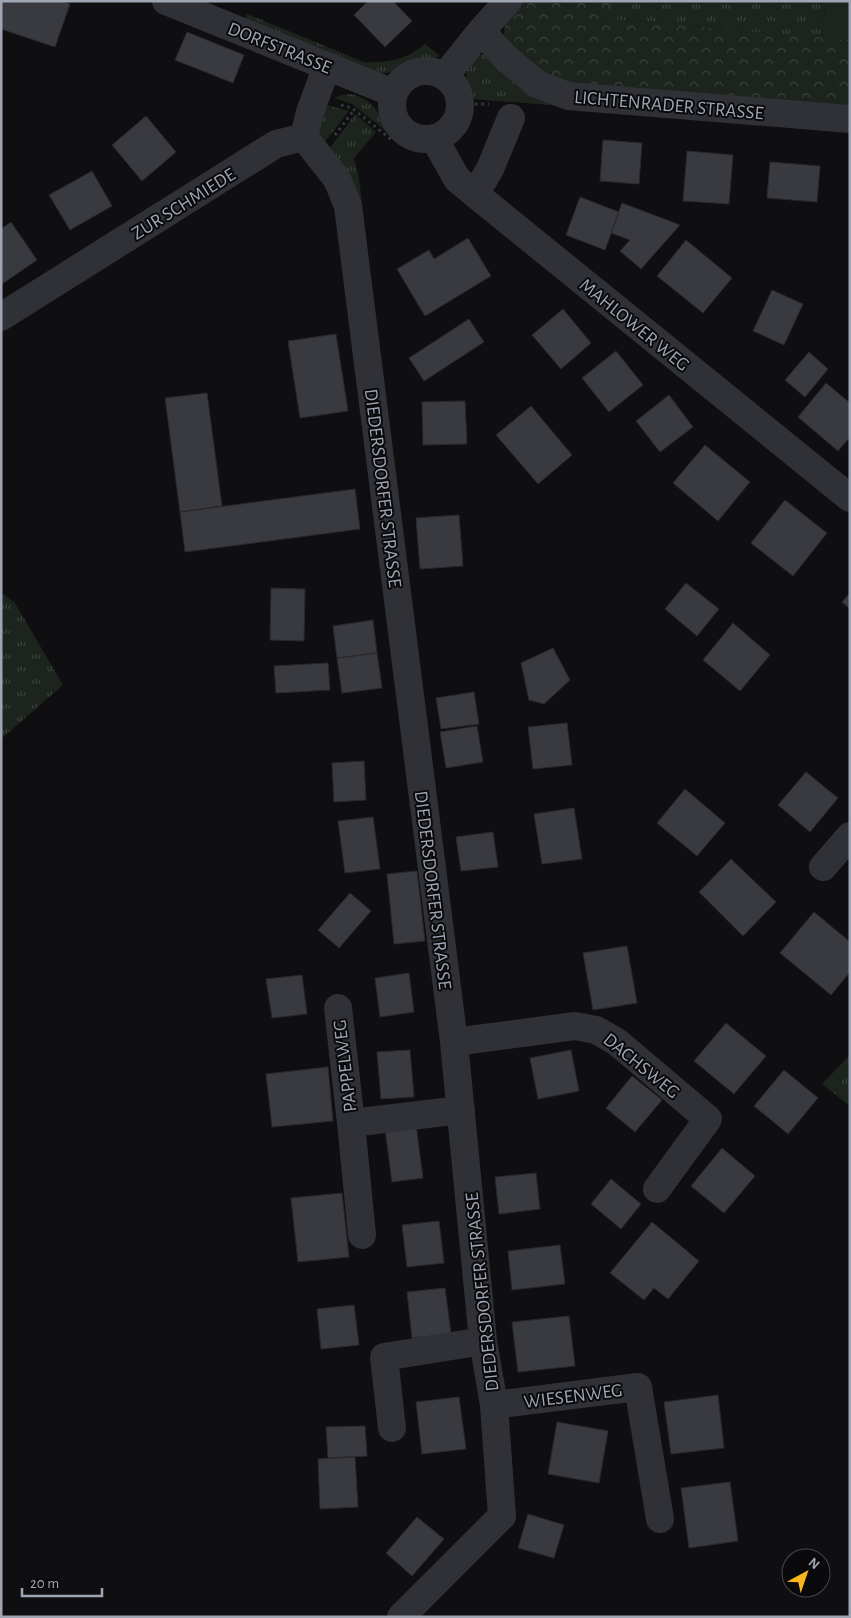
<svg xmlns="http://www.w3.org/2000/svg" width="851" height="1618" viewBox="0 0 851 1618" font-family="'Alegreya Sans',sans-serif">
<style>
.grass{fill:url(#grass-tufts)}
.forest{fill:url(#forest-crowns)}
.pitch{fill:#1c241d}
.building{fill:#393a3f;stroke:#29292d}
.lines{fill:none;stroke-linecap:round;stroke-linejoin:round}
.path{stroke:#36383d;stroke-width:3;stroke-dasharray:2.5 4;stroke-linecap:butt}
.minor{stroke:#303136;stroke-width:28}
.labels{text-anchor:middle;stroke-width:4;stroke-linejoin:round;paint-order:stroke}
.street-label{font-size:19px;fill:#a0a5b3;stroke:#0a0a0c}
</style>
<defs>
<pattern id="grass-tufts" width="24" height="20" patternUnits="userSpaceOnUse" patternTransform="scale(1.25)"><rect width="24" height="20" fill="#1c241d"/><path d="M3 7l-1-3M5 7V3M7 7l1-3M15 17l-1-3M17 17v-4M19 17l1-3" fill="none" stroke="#3a413b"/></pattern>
<pattern id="forest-crowns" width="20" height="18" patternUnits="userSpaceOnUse" patternTransform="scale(1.25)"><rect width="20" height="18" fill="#1c241d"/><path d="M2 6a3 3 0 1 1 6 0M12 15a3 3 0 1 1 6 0" fill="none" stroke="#3a413b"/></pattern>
</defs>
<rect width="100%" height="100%" fill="#0f0f11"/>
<!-- grass -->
<path class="grass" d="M612,1H826L822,38L598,18Z
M247,14L364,62C388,63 406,60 425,44L440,56L429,60H421L410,63L394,72L377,74L244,21Z
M483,54L579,107L471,99C464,82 462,61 483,54Z
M352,94C372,100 381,113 387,132L352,104L334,98L342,95Z
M327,105L349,111L321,147C316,129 318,121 327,105Z
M355,114L376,132L354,158L359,178L377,334L327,152Z
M1,592L15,603L63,685L1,739Z
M850,1055V1106L822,1084Z"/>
<!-- forest -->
<path class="forest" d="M523,1H612L599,18L850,40V105L571,85L542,73L504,37C502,22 514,13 523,1Z"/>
<!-- pitch -->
<path class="pitch" d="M826,1H850V40L822,38Z"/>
<!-- building -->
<path class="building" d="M1,1H62L70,4L55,47L1,29Z
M368,1H393L412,21L385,47L354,15Z
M187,32L244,55L233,83L175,60Z
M146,116L176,152L142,181L112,145Z
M603,140L642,143L639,184L600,181Z
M687,151L733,155L729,204L683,201Z
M770,162L820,166L817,202L767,198Z
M92,171L112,206L70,230L49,195Z
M580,197L619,212L605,250L566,235Z
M622,203L680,225L641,269L620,251L630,240L611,233Z
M11,222L37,260L2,284L1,229Z
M468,238L491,276L425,316L397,269L429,250L434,259Z
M686,240L732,278L703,313L657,276Z
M772,290L803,304L784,345L753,331Z
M563,309L591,343L561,369L532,335Z
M469,319L484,342L424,381L409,358Z
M336,334L348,411L300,418L288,341Z
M616,351L643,385L609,412L582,378Z
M809,352L828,369L805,397L785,380Z
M826,383L850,403V437L838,451L798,417Z
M207,393L222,506L180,512L165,398Z
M669,395L693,427L660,452L636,421Z
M465,401L467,444L423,445L422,402Z
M531,406L572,455L538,484L496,435Z
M705,445L750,482L718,521L673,483Z
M355,489L360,529L185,552L180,512Z
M785,500L827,533L793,576L751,543Z
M459,515L463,566L420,569L416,518Z
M686,583L719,609L697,636L665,609Z
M271,588L305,589L304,641L270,640Z
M850,593V609L842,602Z
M373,620L377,653L337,658L333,626Z
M733,623L770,655L740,691L703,660Z
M553,648L570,680L544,704L529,700L521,663Z
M377,653L382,688L342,693L337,658Z
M328,663L330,690L276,693L274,666Z
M474,692L479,724L441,729L436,698Z
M567,723L572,765L533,769L528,727Z
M477,726L483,762L446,768L440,732Z
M364,761L366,800L334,802L332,763Z
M806,772L838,798L810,832L778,805Z
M685,789L725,823L697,856L657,823Z
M574,808L582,859L542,864L534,814Z
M373,817L380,869L345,873L338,821Z
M493,832L498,867L461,871L456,837Z
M731,859L776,902L743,936L699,892Z
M417,871L425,941L394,944L387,874Z
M350,893L371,911L339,948L318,930Z
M814,912L850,942V972L831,995L780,953Z
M627,946L637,1003L593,1010L583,953Z
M409,973L414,1012L380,1017L375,978Z
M302,975L307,1014L272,1018L266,979Z
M726,1023L766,1056L734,1094L694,1061Z
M410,1050L414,1097L381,1099L377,1052Z
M571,1050L579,1091L538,1099L530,1058Z
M328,1067L333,1121L272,1127L266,1074Z
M784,1070L818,1098L788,1134L754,1106Z
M632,1076L662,1100L635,1132L606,1108Z
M416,1125L423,1178L392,1182L385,1129Z
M722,1148L755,1176L724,1213L691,1186Z
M536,1173L540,1209L499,1214L495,1177Z
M611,1179L641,1204L621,1229L591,1204Z
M342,1193L349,1257L298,1262L291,1198Z
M439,1221L444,1263L407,1267L402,1225Z
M652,1222L699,1261L668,1299L654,1288L644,1300L610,1273Z
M560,1245L565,1284L512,1290L508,1251Z
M445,1288L451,1334L412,1338L407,1292Z
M354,1305L359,1345L321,1349L317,1309Z
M569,1316L575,1366L518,1372L512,1322Z
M718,1395L724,1448L671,1454L664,1402Z
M459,1397L466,1449L422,1454L416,1402Z
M557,1422L608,1431L599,1483L548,1474Z
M365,1426L367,1456L328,1458L326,1427Z
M355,1457L358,1507L320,1509L318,1459Z
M730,1482L738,1541L689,1548L681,1488Z
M528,1514L564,1525L554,1558L518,1548Z
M417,1517L444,1539L412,1576L386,1553Z"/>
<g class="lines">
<!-- path -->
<path class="path" d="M475,104H489
M341,105L352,108L393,141
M335,135L354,110"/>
<!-- minor -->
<path class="minor" d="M166,1L393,93
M481,31L506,58L537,84L568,96L850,119
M392 105a34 34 0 1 1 68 0a34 34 0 1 1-68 0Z
M445,76L481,31L508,1
M304,137L337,179L348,206L454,1042L483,1341L494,1405L502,1516L401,1617
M304,137L310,112L327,66
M434,138L457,179L475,194L850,498
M475,194L490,169L511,118
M1,317L276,144L304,137
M823,867L850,836
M338,1008L351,1123L461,1110
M454,1042L575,1026L596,1030L617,1042L708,1119L657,1189
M351,1123L362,1235
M494,1405L638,1387L660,1519
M392,1428L384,1357L483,1341"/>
</g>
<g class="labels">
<!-- street labels -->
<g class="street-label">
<text transform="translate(280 47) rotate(22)" y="7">DORFSTRASSE</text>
<text transform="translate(669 104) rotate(5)" y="7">LICHTENRADER STRASSE</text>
<text transform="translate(183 203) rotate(-32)" y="7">ZUR SCHMIEDE</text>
<text transform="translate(635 324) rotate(39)" y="7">MAHLOWER WEG</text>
<text transform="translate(384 488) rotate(83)" y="7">DIEDERSDORFER STRASSE</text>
<text transform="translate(434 890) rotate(83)" y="7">DIEDERSDORFER STRASSE</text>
<text transform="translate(642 1065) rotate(39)" y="7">DACHSWEG</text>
<text transform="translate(344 1066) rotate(-97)" y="7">PAPPELWEG</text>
<text transform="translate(481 1292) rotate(-96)" y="7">DIEDERSDORFER STRASSE</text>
<text transform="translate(573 1395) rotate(-7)" y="7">WIESENWEG</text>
</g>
</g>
<!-- border -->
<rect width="851" height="1618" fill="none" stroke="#a0a5b3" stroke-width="5"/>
<!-- north arrow -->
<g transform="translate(806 1573) rotate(40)"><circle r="24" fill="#0a0a0c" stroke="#46484f"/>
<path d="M0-4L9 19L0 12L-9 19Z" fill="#fcb61c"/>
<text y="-8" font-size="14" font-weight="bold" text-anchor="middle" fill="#a0a5b3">N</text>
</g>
<!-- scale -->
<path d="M22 1588v8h80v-8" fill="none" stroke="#a0a5b3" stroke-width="2.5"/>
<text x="30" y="1588" font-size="15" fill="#a0a5b3" stroke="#0a0a0c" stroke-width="4" paint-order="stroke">20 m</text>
</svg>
